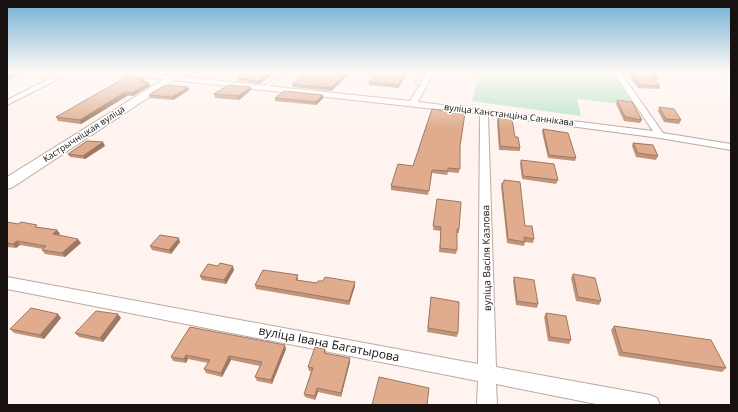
<svg xmlns="http://www.w3.org/2000/svg" width="738" height="412" viewBox="0 0 738 412" font-family="'Open Sans',sans-serif">
<style>
.green{fill:#b9e3c7}
.lines{fill:none;stroke-linecap:round;stroke-linejoin:round}
.service-casing{stroke:#baaaa1;stroke-width:2}
.minor-casing{stroke:#baaaa1;stroke-width:2}
.secondary-casing{stroke:#baaaa1;stroke-width:2}
.service{fill:#fff;fill-rule:evenodd}
.minor{fill:#fff;fill-rule:evenodd}
.secondary{fill:#fff;fill-rule:evenodd}
.wall{fill:#c19479}
.shaded-wall{fill:#9d7863}
.building{fill:#e0ac8d;stroke:#9d7863}
.labels{text-anchor:middle;stroke-width:3;stroke-linejoin:round;paint-order:stroke}
.far-street-label{font-size:9px;fill:#17120f;stroke:#fff}
.street-label{font-size:10px;fill:#17120f;stroke:#fff}
.near-street-label{font-size:12px;fill:#17120f;stroke:#fff}
</style>
<rect width="100%" height="100%" fill="#fef3ee"/>
<!-- green -->
<path class="green" d="M480,72H612L633,105L577,99L581,116L472,101Z"/>
<g class="lines">
<defs>
<path id="service" d="M216,72H220L207,81H205V79Z
M285,72H289L267,88H265V86Z
M415,81L424,82L426,83C423,85 418,84 415,83Z"/>
<path id="minor" d="M63,72H72L7,105V100Z
M115,72H136L410,101L428,72H434L418,102L653,131L613,72H620L663,133L731,144V150L660,138L488,115L496,367L650,395L657,398L660,405H601L496,384L497,405H477L478,381L7,289V277L478,364L480,114L119,74Z
M721,72H731V77L721,74Z"/>
<path id="secondary" d="M175,72H187L13,187L7,189V177Z"/>
</defs>
<!-- service casing -->
<use href="#service" class="service-casing"/>
<!-- minor casing -->
<use href="#minor" class="minor-casing"/>
<!-- secondary casing -->
<use href="#secondary" class="secondary-casing"/>
<!-- service -->
<use href="#service" class="service"/>
<!-- minor -->
<use href="#minor" class="minor"/>
<!-- secondary -->
<use href="#secondary" class="secondary"/>
</g>
<!-- wall -->
<path class="wall" d="M238,72H275L260,84L238,81L237,78L246,73Z
M307,72H408L398,88L369,85V82L375,75L351,72L331,91L292,87V84Z
M626,72H653L658,77L657,80H655L660,86L659,89L638,88Z
M144,79L145,82L144,83L150,86L133,96H127L81,124L58,121L56,117Z
M188,87L189,90L173,100L150,98L149,95Z
M251,90L239,100L215,98L214,94Z
M275,98H323L316,105L275,101Z
M617,100L642,120L640,123L624,121L616,104Z
M659,107L681,120L679,124L664,122L658,111Z
M498,118L515,137L520,148V151L499,150L497,121Z
M543,129L576,158L575,161L548,158L542,132Z
M633,143L658,156L656,160L636,157L632,146Z
M105,146L85,159L70,157L68,154Z
M460,146L459,173L448,172L447,175L432,173L428,195L391,190V186L413,166Z
M521,160L558,180L556,184L522,179L520,164Z
M504,180L525,226L534,239L533,243L525,242L524,246L507,243L501,186L502,183H503Z
M437,199L459,229V233H457V250L456,254L439,252L441,231L433,230Z
M7,222L57,230L60,234L59,235L81,243L65,257L45,254L42,250L43,249L20,245L16,248L7,247Z
M180,242L171,254L152,250L150,246Z
M234,270L226,284L202,280L200,276Z
M573,274L601,301L599,305L576,301L571,278Z
M298,275V280L317,283L323,281L355,282V286L349,305L256,289L255,285Z
M514,277L538,304L537,308L516,305L513,281Z
M431,297L458,333L457,337L427,332Z
M546,313L571,340L569,344L548,341L544,317Z
M61,318L44,339L14,333L10,329Z
M121,318L103,342L79,337L75,333Z
M614,326L726,368L722,372L619,356L611,330Z
M190,327L286,349L272,384L257,381L255,377L260,366L231,360L222,377L206,373L204,369L208,363L188,359L186,363L173,361L171,357Z
M325,349L326,354L350,362L341,397L318,392L315,400L305,397L304,394L311,371H309L308,367Z"/>
<!-- shaded-wall -->
<path class="shaded-wall" d="M18,72H26L7,80V76Z
M271,72H275L260,84L259,81Z
M348,72H351L331,91V88Z
M407,72H408L398,88V85Z
M144,79L145,82L140,85L139,82Z
M149,83L150,86L133,96L132,93Z
M188,87L189,90L173,100L172,97Z
M251,87V90L239,100L238,96Z
M125,92L127,96L81,124L80,120Z
M323,95V98L316,105V102Z
M103,142L105,146L85,159L83,156Z
M57,230L60,234L55,238L53,234Z
M179,238L180,242L171,254L169,250Z
M78,239L81,243L65,257L62,253Z
M17,241L20,245L16,248L13,244Z
M233,266L234,270L226,284L224,280Z
M355,282V286L349,305V301Z
M58,314L61,318L44,339L40,335Z
M118,314L121,318L103,342L100,338Z
M285,345L286,349L272,384L271,380Z
M186,355L188,359L186,363L184,359Z
M229,356L231,360L222,377L221,373Z
M350,358V362L341,397V393Z
M317,388L318,392L315,400V396Z"/>
<!-- building -->
<path class="building" d="M7,72H18L7,76Z
M247,72H271L259,81L237,78Z
M307,72H348L331,88L292,84Z
M372,72H407L398,85L369,82L377,72Z
M630,72H653L658,77H652L660,86L640,85Z
M126,77L144,79L139,82L149,83L132,93L125,92L80,120L56,117Z
M165,85L188,87L172,97L149,95Z
M228,85L251,87L238,96L214,94Z
M284,91L323,95L316,102L275,98Z
M617,100L632,102L642,120L625,117Z
M659,107L674,109L681,120L666,119Z
M432,109L465,113L460,146V169L448,168V171L432,170L429,191L391,186L398,164L413,166Z
M498,118L512,119L515,137H518L520,148L500,146Z
M543,129L568,133L576,158L549,155Z
M87,141L103,142L83,156L68,154Z
M633,143L653,145L658,156L638,153Z
M521,160L554,164L558,180L523,176Z
M504,180L520,182L525,226H532L534,239L524,237L525,242L508,239L502,183H504Z
M437,199L461,202L459,229H457V250L440,248L441,227L433,226Z
M7,222L18,224L21,222L37,225L35,227L57,230L53,234L78,239L62,253L42,250L46,246L17,241L13,244L7,243Z
M160,235L179,238L169,250L150,246Z
M220,263L233,266L224,280L200,276L208,264L218,266Z
M263,270L298,275L296,280L317,283L318,281H323L325,277L355,282L349,301L255,285Z
M573,274L595,278L601,301L578,297Z
M514,277L534,280L538,304L517,301Z
M431,297L459,302L458,333L428,328Z
M31,308L58,314L40,335L10,329Z
M96,311L118,314L100,338L75,333Z
M546,313L566,316L571,340L550,337Z
M614,326L711,340L726,368L622,352Z
M190,327L285,345L271,380L255,377L262,362L229,356L221,373L204,369L210,360L186,355L184,359L171,357Z
M315,347L325,349L324,353L350,358L341,393L317,388L315,396L304,394L313,368L308,367Z
M379,377L429,388L427,405H372Z"/>
<!-- sky -->
<linearGradient id="sky" x2="0" y2="1"><stop stop-color="#70aed1"/><stop offset="0.56" stop-color="#fffaf7"/><stop offset="1" stop-color="#fffaf7" stop-opacity="0"/></linearGradient>
<rect width="738" height="129" fill="url(#sky)"/>
<g class="labels">
<!-- far-street labels -->
<g class="far-street-label">
<text transform="translate(509 115) rotate(7)" y="3">вуліца Канстанціна Саннікава</text>
<text transform="translate(84 134) rotate(-33)" y="3">Кастрычніцкая вуліца</text>
</g>
<!-- street labels -->
<g class="street-label">
<text transform="translate(486 258) rotate(-91)" y="4">вуліца Васіля Казлова</text>
</g>
<!-- near-street labels -->
<g class="near-street-label">
<text transform="translate(329 344) rotate(11)" y="4">вуліца Івана Багатырова</text>
</g>
</g>
<!-- border -->
<rect width="738" height="412" fill="none" stroke="#17120f" stroke-width="16"/>
</svg>
